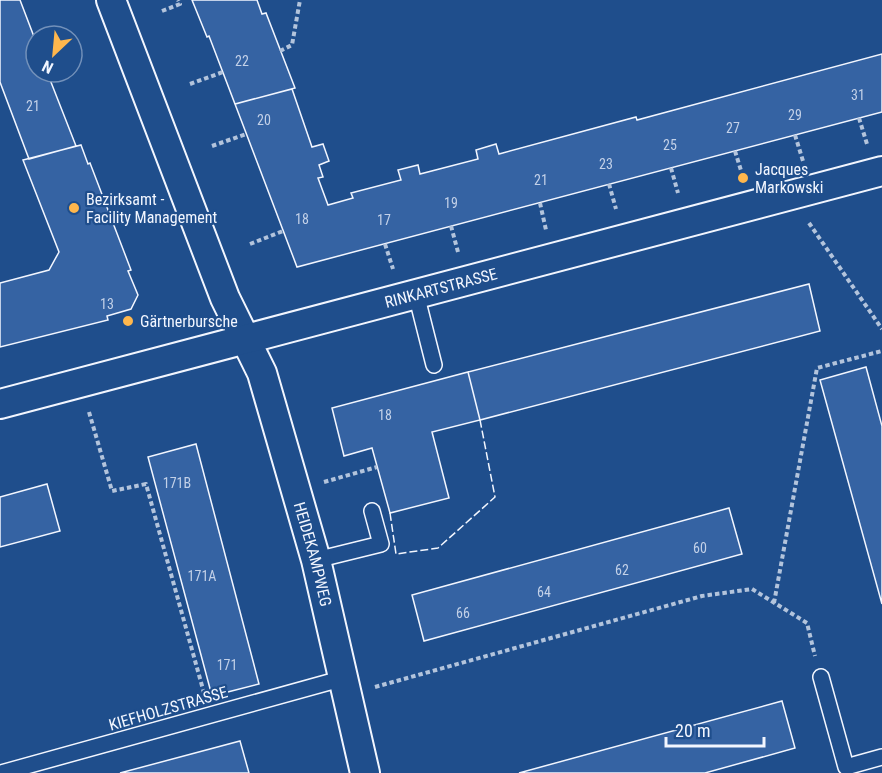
<svg xmlns="http://www.w3.org/2000/svg" width="882" height="773" viewBox="0 0 882 773" font-family="'Roboto Condensed',sans-serif">
<style>
.building{fill:#3563a3;stroke:#f2f6ff;stroke-width:1.5}
.lines{fill:none;stroke-linecap:round;stroke-linejoin:round}
.service-casing{stroke:#f2f6ff;stroke-width:18}
.minor-casing{stroke:#f2f6ff;stroke-width:32}
.path{stroke:#b3c4dc;stroke-width:4;stroke-dasharray:4.5 3;stroke-linecap:butt}
.service{stroke:#1f4e8c;stroke-width:15}
.minor{stroke:#1f4e8c;stroke-width:28}
.fence{stroke:#f2f6ff;stroke-width:1.5;stroke-dasharray:8 3;stroke-linecap:butt}
.poi-dot{fill:#ffb74d;stroke:#1f4e8c;stroke-width:2}
.labels{text-anchor:middle;stroke-width:4.5;stroke-linejoin:round;paint-order:stroke}
.number-label{font-size:14px;fill:#c3d1e8}
.poi-label{font-size:16px;fill:#f2f6ff;stroke:#1f4e8c;text-anchor:start}
.street-label{font-size:16px;fill:#f2f6ff;stroke:#1f4e8c}
</style>
<rect width="100%" height="100%" fill="#1f4e8c"/>
<!-- building -->
<path class="building" d="M0,0H20L36,42V72H47L76,146L29,159L0,82Z
M192,0H257L262,14L266,13L295,88L235,104L209,36L207,37Z
M882,54V112L297,267L235,104L292,89L312,147L323,144L329,161L319,165L323,177L318,178L328,205L353,198L351,193L401,180L398,170L418,165L420,174L478,159L476,150L496,144L499,154L636,117L637,120Z
M81,145L88,164L90,163L131,270L128,271L138,295L131,309L107,316L108,320L0,347V283L49,270L59,252L23,160Z
M809,284L820,331L480,420L468,372Z
M866,367L882,426V604L820,380Z
M468,372L480,420L432,432L449,498L390,513L372,448L344,456L332,408Z
M196,444L259,684L212,696L148,457Z
M47,484L60,531L0,547V497Z
M729,508L742,554L424,641L412,595Z
M782,701L795,748L705,773H519Z
M240,741L249,773H120Z"/>
<g class="lines">
<defs>
<path id="service" d="M416,294L434,365
M316,560L381,544L372,511
M821,677L846,767L882,757
M1,773L344,678"/>
<g id="minor">
<path id="s1" d="M111,0L225,298L262,373L316,560L365,773"/>
<path id="s2" d="M0,404L882,171"/>
</g>
</defs>
<!-- service casing -->
<use href="#service" class="service-casing"/>
<!-- minor casing -->
<use href="#minor" class="minor-casing"/>
<!-- path -->
<path class="path" d="M162,11L180,4L178,0
M280,51L292,45L300,0
M190,84L223,72
M859,118L867,144
M795,135L803,161
M212,146L246,134
M735,151L743,177
M671,168L678,193
M609,184L616,209
M540,203L546,230
M809,223L882,329
M451,226L458,252
M250,244L283,231
M385,244L393,269
M89,412L112,491L146,484L204,693
M324,482L377,467
M774,603L817,368L882,351
M375,687L702,596L752,589L807,623L815,656"/>
<!-- service -->
<use href="#service" class="service"/>
<!-- minor -->
<use href="#minor" class="minor"/>
<!-- fence -->
<path class="fence" d="M390,513L396,554L438,548L495,497L480,420"/>
</g>
<!-- markers -->
<g class="poi-dot">
<circle cx="743" cy="178" r="6"/>
<circle cx="74" cy="208" r="6"/>
<circle cx="128" cy="321" r="6"/>
</g>
<g class="labels">
<!-- number labels -->
<g class="number-label">
<text x="242" y="66">22</text>
<text x="858" y="100">31</text>
<text x="33" y="111">21</text>
<text x="795" y="120">29</text>
<text x="264" y="125">20</text>
<text x="733" y="133">27</text>
<text x="670" y="150">25</text>
<text x="606" y="169">23</text>
<text x="541" y="185">21</text>
<text x="451" y="208">19</text>
<text x="302" y="224">18</text>
<text x="384" y="225">17</text>
<text x="107" y="309">13</text>
<text x="385" y="420">18</text>
<text x="177" y="488">171B</text>
<text x="700" y="553">60</text>
<text x="622" y="575">62</text>
<text x="202" y="581">171A</text>
<text x="544" y="597">64</text>
<text x="463" y="618">66</text>
<text x="227" y="670">171</text>
</g>
<!-- poi labels -->
<g class="poi-label">
<text x="755" y="175">Jacques<tspan x="755" dy="18">Markowski</tspan></text>
<text x="86" y="205">Bezirksamt -<tspan x="86" dy="18">Facility Management</tspan></text>
<text x="140" y="327">Gärtnerbursche</text>
</g>
<!-- street labels -->
<g class="street-label">
<text dy="6" stroke="none"><textPath href="#s2" startOffset="456">RINKARTSTRASSE</textPath></text>
<text dy="6" stroke="none"><textPath href="#s1" startOffset="591">HEIDEKAMPWEG</textPath></text>
<text transform="translate(168 708) rotate(-16)" y="6">KIEFHOLZSTRASSE</text>
</g>
</g>
<!-- north arrow -->
<g transform="translate(54 54) rotate(206)"><circle r="28" fill="#1f4e8c" stroke="#7391ba" stroke-width="1.5"/>
<path d="M0-4.5L10 22L0 15L-10 22Z" fill="#ffb74d"/>
<text y="-9" font-size="16" font-weight="bold" text-anchor="middle" fill="#f2f6ff">N</text>
</g>
<!-- scale -->
<path d="M666 737v9h98v-9" fill="none" stroke="#f2f6ff" stroke-width="3"/>
<text x="675" y="737" font-size="18" fill="#f2f6ff" stroke="#1f4e8c" stroke-width="4.5" paint-order="stroke">20 m</text>
</svg>
